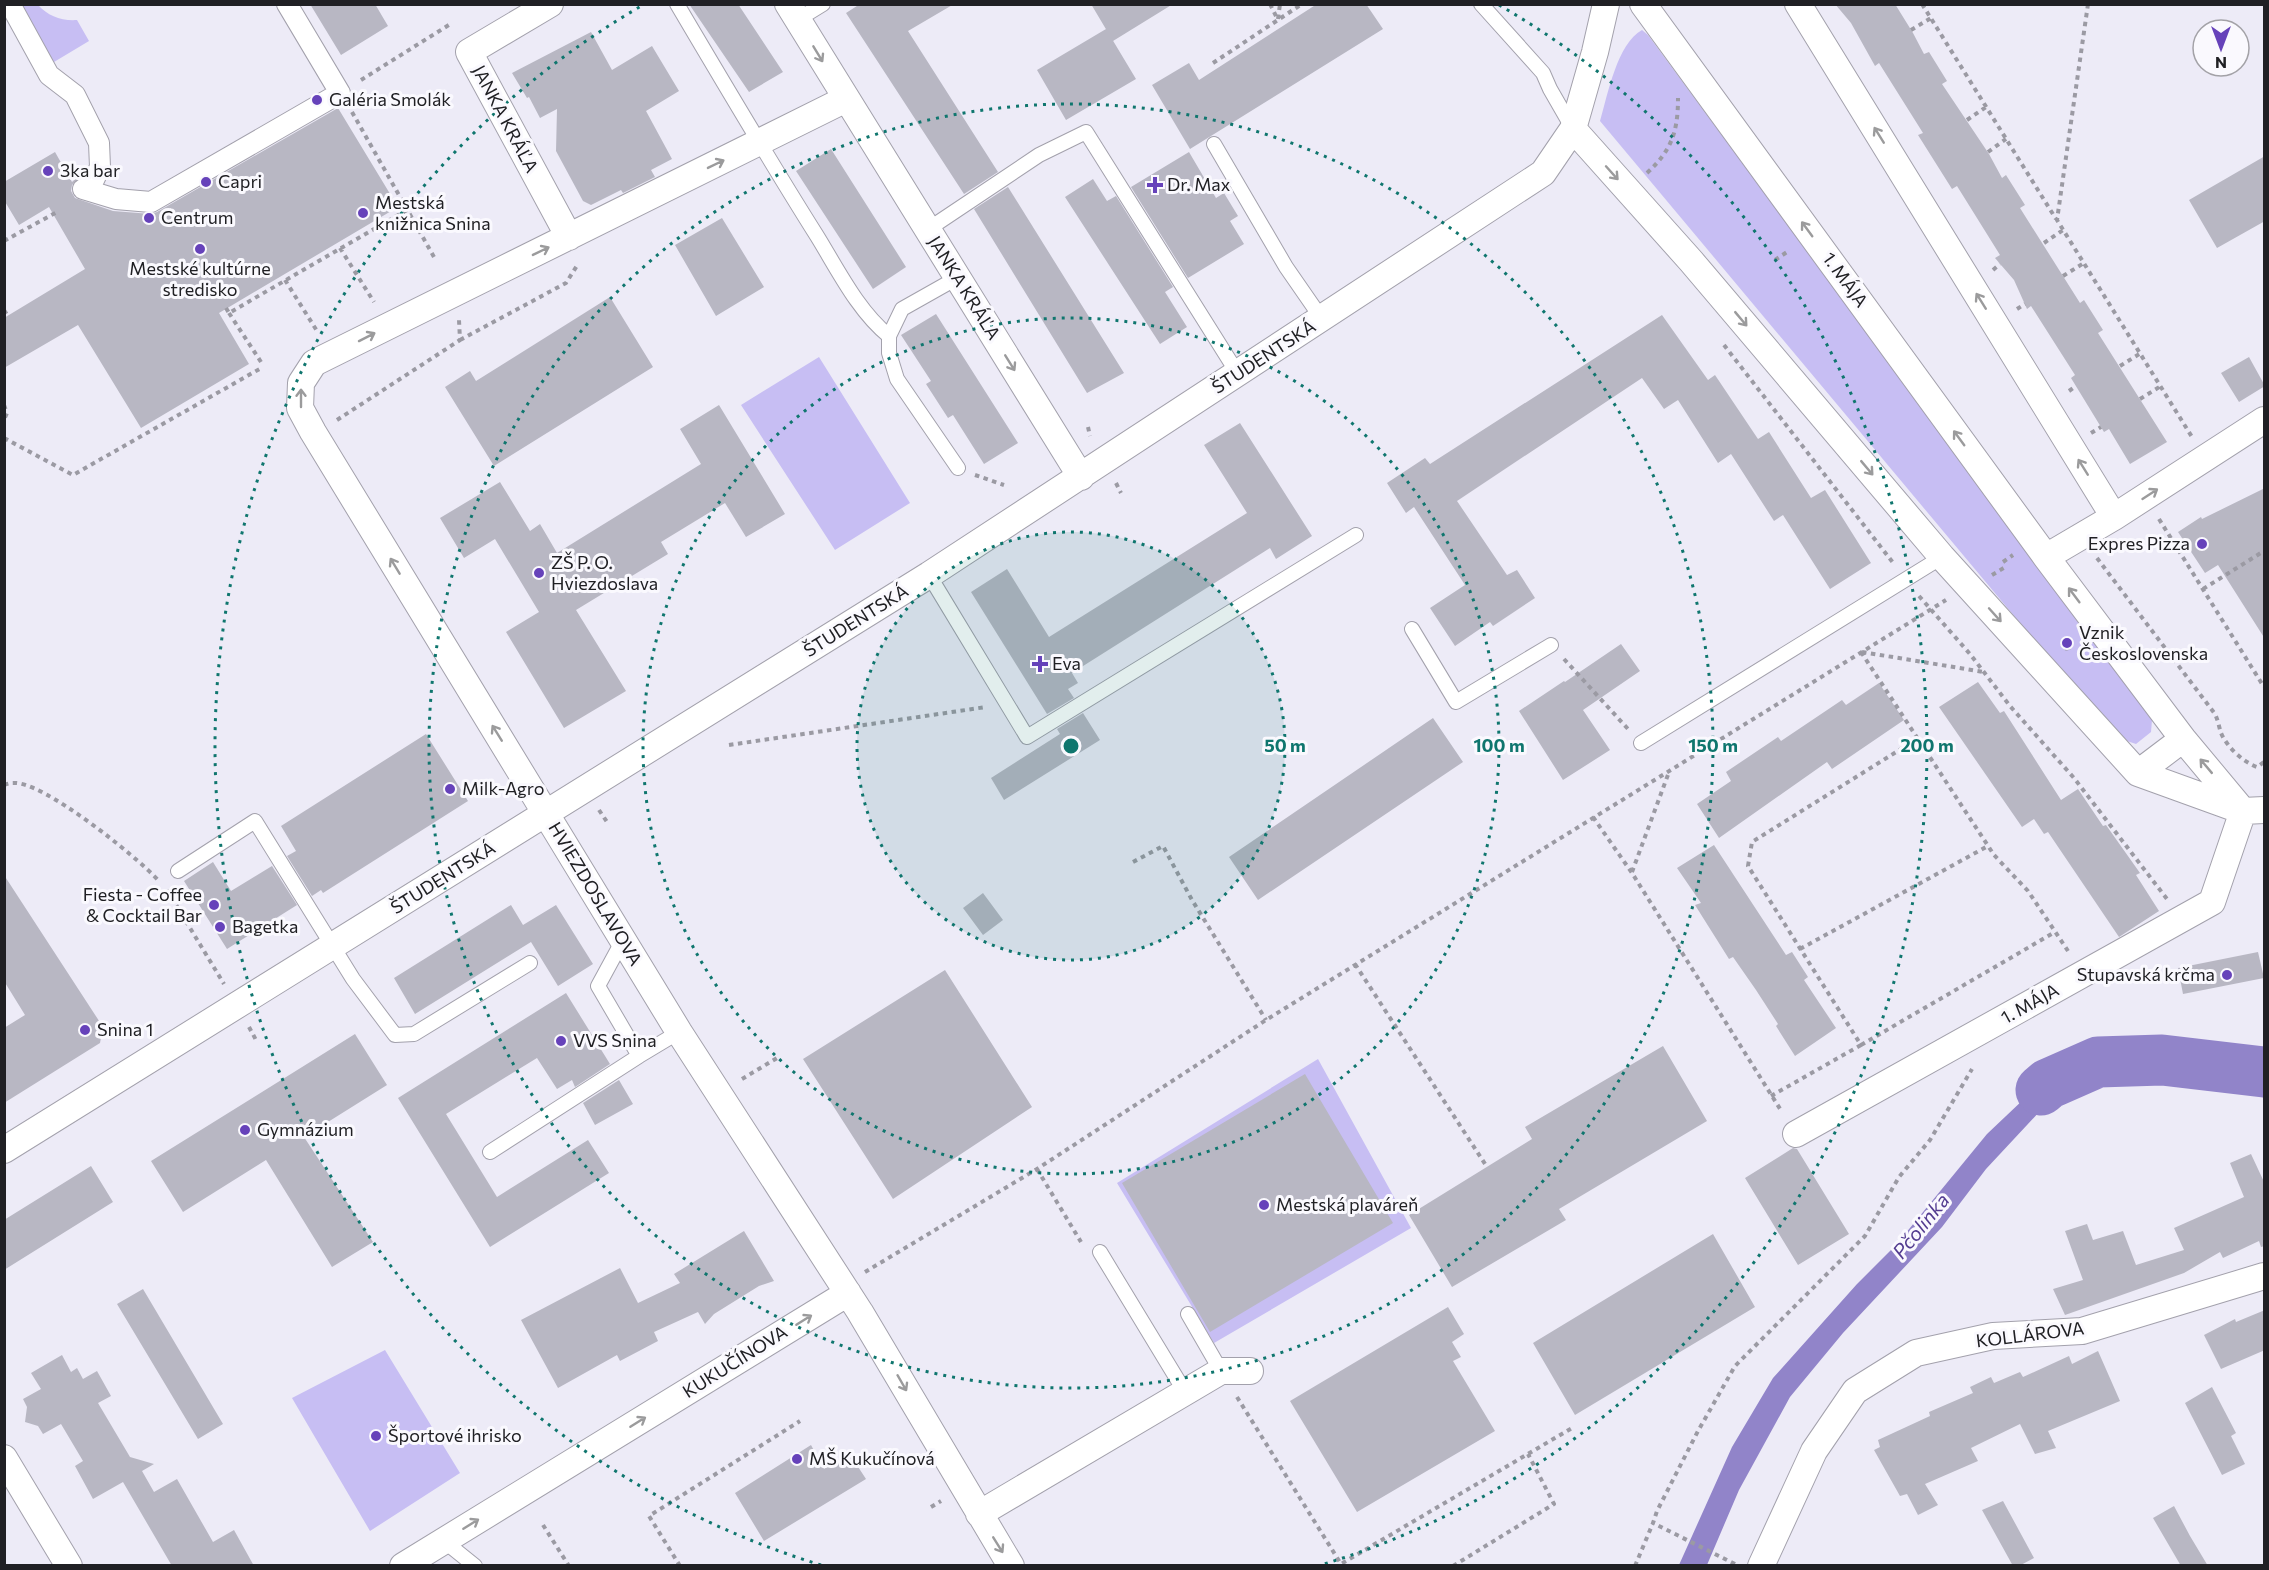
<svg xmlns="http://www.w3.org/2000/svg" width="2269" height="1570" viewBox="0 0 2269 1570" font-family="Commissioner,sans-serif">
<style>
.green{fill:#c7bef3}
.water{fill:#9184c9}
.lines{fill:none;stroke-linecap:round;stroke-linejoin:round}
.river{stroke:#9184c9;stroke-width:51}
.building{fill:#b8b7c3}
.service-casing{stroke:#a3a1ac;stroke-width:16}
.pedestrian-casing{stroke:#a3a1ac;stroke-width:22}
.minor-casing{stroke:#a3a1ac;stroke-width:28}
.path{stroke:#9b9aa3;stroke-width:4;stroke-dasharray:4.5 4.5;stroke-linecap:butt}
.service{stroke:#fff;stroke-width:14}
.pedestrian{stroke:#fff;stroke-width:20}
.minor{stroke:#fff;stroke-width:26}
.oneway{stroke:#9b9b9c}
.ring{fill:none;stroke:#0f766e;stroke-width:3;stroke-dasharray:3 6}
.poi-dot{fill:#6642ba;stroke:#faf9fe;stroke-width:2}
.labels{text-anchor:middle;stroke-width:6;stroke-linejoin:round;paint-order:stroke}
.poi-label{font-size:18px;fill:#202024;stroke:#faf9fe;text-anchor:start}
.street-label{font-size:18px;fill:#202024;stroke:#faf9fe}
.water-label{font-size:20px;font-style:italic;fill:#533c90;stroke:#faf9fe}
.centre{fill:#0f766e;stroke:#faf9fe;stroke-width:3}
.ring-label{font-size:18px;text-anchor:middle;font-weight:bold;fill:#0f766e;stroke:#faf9fe;stroke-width:6;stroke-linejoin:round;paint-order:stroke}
</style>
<rect width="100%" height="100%" fill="#edebf7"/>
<!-- green -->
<path class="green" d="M19,5H38C48,16 61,21 77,20L89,41L54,62Z
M1642,30L1648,35L2149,715L2152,720L2151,732L2136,744L2121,739L2071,684L1600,121C1608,94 1617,44 1642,30Z
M819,357L910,503L835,550L741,405Z
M1318,1059L1411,1228L1214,1343L1117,1183Z
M385,1350L460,1473L370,1531L292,1398Z"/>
<!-- water -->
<path class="water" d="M2169,1037L2224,1046L2264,1058V1070L2172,1051L2106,1059L2041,1110L1986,1169L1942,1227L1843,1333L1790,1397L1739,1490L1707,1565H1679L1732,1447L1773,1378L1857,1284L1896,1245L1987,1134L2025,1098L2066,1064L2104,1046Z"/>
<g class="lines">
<!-- river -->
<path class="river" d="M2041,1090L2048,1084L2098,1062L2162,1060L2264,1072"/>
</g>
<!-- building -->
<path class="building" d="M310,4H375L388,26L341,55Z
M689,4H738L783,72L749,92Z
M860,4H954L908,31L998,172L964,194L846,13Z
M1091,4H1173L1113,41Z
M1317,4H1366L1383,29L1190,149L1152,85L1189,63L1199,80Z
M1835,4H1895L1913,33L1924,54L1929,52L1947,81L1942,84L1989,154L2002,178L2006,175L2025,205L2020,208L2080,303L2084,300L2103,330L2098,333L2167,442L2130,464L2109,429L2104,432L2071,378L2075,375L2031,306L2027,309L2014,280L1995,258L2000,255L1957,186L1952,189L1918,135L1923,133L1879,63L1875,66L1851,23Z
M1106,29L1136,79L1066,120L1037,70Z
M591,32L612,70L652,46L679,91L646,111L672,159L651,170L655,177L623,193L621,190L591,205L583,201L556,151L557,109L540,118L529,97L527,98L512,73Z
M338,108L398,207L219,313L249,364L141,428L78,325L4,368V318L85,269L49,207L19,225L4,200V182L55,152L72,182L81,174L83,175L72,185L71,191L75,198L113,211L151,214L157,212Z
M831,149L906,267L873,289L796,171Z
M1189,152L1216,198L1224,193L1238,216L1230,221L1244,244L1188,278L1131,187Z
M2265,156V221L2217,248L2189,200Z
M1093,179L1107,201L1116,196L1173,287L1165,292L1187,327L1160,344L1065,197Z
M1008,187L1124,373L1087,393L974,209Z
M722,218L764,287L716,316L675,245Z
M610,297L653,367L494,466L445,387L470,371L476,381Z
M936,314L1018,443L984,464L953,415L948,418L926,384L931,381L901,335Z
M1662,315L1708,380L1715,375L1758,439L1769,432L1811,498L1825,490L1871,563L1830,589L1783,515L1774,521L1731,454L1718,463L1678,400L1664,409L1642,378L1457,501L1507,575L1517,570L1535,598L1493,626L1490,622L1455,646L1430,608L1465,585L1414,507L1406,513L1387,483L1425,458L1430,464Z
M2249,357L2265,386L2239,402L2221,373Z
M719,405L785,514L746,537L725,503L661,542L668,554L576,610L626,691L564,728L506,632L539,612L495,539L464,558L440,518L500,482L530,531L540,524L557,553L701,464L680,429Z
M1240,423L1312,536L1276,559L1270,548L1072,673L1078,683L1068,689L1074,698L1047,714L971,592L1007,569L1049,637L1247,513L1204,445Z
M2265,488V639L2218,565L2205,573L2178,532L2201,517L2202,519Z
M1621,644L1640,671L1583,710L1610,750L1563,780L1519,711L1564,681L1565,682Z
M1978,682L2000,713L2004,711L2061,800L2078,789L2103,826L2106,825L2140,873L2136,875L2159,911L2119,937L2048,832L2044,834L2034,819L2022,827L1939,707Z
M1879,683L1904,720L1832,769L1827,762L1719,838L1697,804L1731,781L1726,772L1778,737L1781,741L1842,700L1846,705Z
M1083,713L1100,740L1004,800L991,778L1060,734L1057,729Z
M1433,718L1463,762L1258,900L1229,857Z
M426,734L468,801L323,893L321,890L312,896L287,856L296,851L281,826Z
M1714,845L1786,955L1792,952L1808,977L1804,980L1836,1028L1795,1056L1776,1026L1778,1024L1756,990L1733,957L1729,959L1695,905L1701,903L1677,868Z
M213,862L231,891L272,866L297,905L227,949L184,881Z
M4,875L103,1027L100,1043L4,1103V1028L25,1015L4,981Z
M983,893L1003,920L983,935L963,908Z
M511,905L523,925L556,905L593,964L558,986L531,942L415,1014L394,978Z
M2258,952L2264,978L2183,994L2178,968Z
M945,970L1032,1107L893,1199L803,1059Z
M566,993L610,1064L575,1087L572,1080L557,1089L537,1058L446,1114L497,1197L588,1140L609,1173L490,1247L398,1098Z
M355,1034L387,1085L304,1137L373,1242L332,1267L266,1160L183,1212L151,1161Z
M1663,1046L1707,1121L1559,1209L1566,1220L1452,1287L1409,1215L1532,1139L1525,1127Z
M1305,1074L1393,1223L1210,1332L1122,1183Z
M619,1080L633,1104L595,1125L583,1103Z
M1793,1148L1797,1149L1849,1234L1798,1265L1745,1178Z
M2251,1154L2265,1184V1246L2261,1247L2259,1241L2223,1258L2220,1252L2184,1273L2065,1315L2053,1289L2083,1280L2065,1231L2087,1224L2093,1240L2123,1231L2136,1265L2184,1250L2174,1228L2244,1197L2230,1163Z
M91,1166L113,1202L4,1270V1220Z
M744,1231L774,1281L759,1286L714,1314L705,1324L698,1312L654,1332L658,1341L620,1361L617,1355L558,1388L521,1320L620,1268L638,1303L680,1283L674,1274Z
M1713,1234L1755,1307L1575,1415L1533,1343Z
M143,1289L223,1424L198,1439L117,1304Z
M1448,1307L1464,1334L1452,1342L1461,1357L1453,1361L1495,1431L1357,1512L1290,1401Z
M2265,1310V1350L2221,1369L2204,1335L2235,1319L2236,1322Z
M2098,1351L2120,1401L2048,1431L2056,1448L2035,1454L2020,1424L1971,1448L1978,1461L1925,1484L1938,1505L1918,1515L1907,1494L1900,1496L1874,1450L1880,1447L1878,1440L1930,1416L1929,1412L1973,1393L1970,1387L1991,1377L1994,1383L2020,1372L2023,1377L2069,1356L2072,1364Z
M62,1355L71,1372L77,1368L83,1379L97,1371L111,1396L98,1403L130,1457L154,1464L142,1471L154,1492L177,1479L213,1542L234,1530L254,1566H172L123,1482L93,1499L75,1466L83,1461L61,1424L43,1434L38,1426L25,1422L27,1407L23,1399L41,1389L31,1373Z
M2212,1387L2236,1433L2231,1436L2245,1464L2222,1475L2185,1403Z
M811,1445L824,1469L849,1453L866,1479L764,1541L735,1493Z
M2003,1501L2034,1558L2019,1566H2013L1982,1510Z
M2174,1506L2190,1536L2208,1566H2181L2153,1518Z"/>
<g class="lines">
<defs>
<path id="service" d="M677,4C723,82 769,160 817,236C838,270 858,311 889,336V353L897,379L958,468
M1481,4L1543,73L1550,89L1573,129
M797,20L823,4
M1214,144L1286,267L1322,319
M927,230L1039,155L1086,132L1238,374
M889,336L902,309L957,278
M929,575L1027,737L1356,535
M1412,629L1456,702L1551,645
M1641,743L1942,557
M178,871L255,821L353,979L395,1035L414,1034L530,963
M623,940L598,986L639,1056L679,1032
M490,1152L639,1056
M1100,1252L1185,1392
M1188,1314L1221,1371
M444,1541L475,1566"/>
<path id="pedestrian" d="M10,4L49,75L75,95L99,143L100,167L93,182
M83,189L116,199L151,202L340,93L287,4"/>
<path id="minor" d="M550,4L469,52L569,237
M788,4L1081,477
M1643,4L2046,557L2183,739L2243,811
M1798,4L2114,517
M846,99L314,363L301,383L300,408L313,432L679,1032L860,1312L1011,1566
M1573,129L1691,261L1942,557L2138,773L2243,811L2264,810
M2046,557L2114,517L2264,420
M2138,773L2183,739
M1796,1134L2212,902L2243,811
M4,1150L929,575L1543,173L1573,129L1595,52L1606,4
M4,1458L69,1566
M979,1514L1221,1371H1250
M403,1566L848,1293
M1761,1566L1814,1451L1855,1391L1916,1353L1993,1336L2082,1331L2264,1276"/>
</defs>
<!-- service casing -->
<use href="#service" class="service-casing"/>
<!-- pedestrian casing -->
<use href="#pedestrian" class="pedestrian-casing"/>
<!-- minor casing -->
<use href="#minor" class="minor-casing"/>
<!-- path -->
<path class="path" d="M1270,4L1278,20
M1922,4L2056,219
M2088,4L2057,220L2192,437
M1278,19L1280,4
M1911,30L1931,18
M1213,63L1302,4
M361,80L452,23
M352,112L434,257
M1967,120L1986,107
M1988,152L2006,139
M1647,173C1672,150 1678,131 1678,98
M4,241L57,212
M2044,243L2063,230
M340,248L374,302
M1775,260L1790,250
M1993,270L2000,264
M2063,276L2084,263
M285,280L317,331
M226,308L229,313L407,210
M2017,309L2025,304
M4,310L8,316
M229,313L261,362
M460,340L566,283L578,264
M1724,345L1894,564
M2120,366L2141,353
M2069,391L2076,386
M2140,399L2161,386
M4,405L7,413L4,420
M337,420L460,340L459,320
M1088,427L1090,436
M2091,433L2101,427
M4,438L73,475L263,367
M975,475L1004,485
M1116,483L1121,493
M2159,519L2264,687
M2097,558L2215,714C2218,720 2219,727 2221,733C2227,747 2243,762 2257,767L2264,762
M2003,562L2013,555
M1992,575L2007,566
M2203,589L2264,551
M1919,596L1970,654L2010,706L2074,778L2167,899
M2062.5 644a4.5 4.5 0 1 1 9 0a4.5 4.5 0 1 1-9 0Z
M1861,652L1994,855L2028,891L2068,951
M1862,652L1984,672
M1564,659L1628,729
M729,745L986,707
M4,785C7,784 10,783 13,783C42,780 137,857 158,880
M599,810L607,822
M1593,817L1632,873L1782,1112
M1133,862L1163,846L1192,900L1266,1020
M1632,872L1669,772
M167,890L224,984
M1800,949L1988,846
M1355,964L1487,1167
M249,1027L256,1040
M1861,1045L2055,932
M742,1079L777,1058
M1771,1096L1861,1045L1748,866L1752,842L1917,739
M1037,1169L1081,1242
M865,1272L1037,1169L1266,1020L1946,600
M1237,1397L1341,1564L1572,1428
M931,1507L941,1501
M543,1525L569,1566
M1735,1564L1653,1523L1657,1511L1698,1431L1735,1366L1865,1236L1899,1177L1930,1140L1972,1069
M680,1566L649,1516L800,1421
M1453,1566L1554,1504L1528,1454
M1635,1566L1653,1523"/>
<!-- service -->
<use href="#service" class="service"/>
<!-- pedestrian -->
<use href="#pedestrian" class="pedestrian"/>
<!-- minor -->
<use href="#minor" class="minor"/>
</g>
<!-- one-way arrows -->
<defs><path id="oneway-shaft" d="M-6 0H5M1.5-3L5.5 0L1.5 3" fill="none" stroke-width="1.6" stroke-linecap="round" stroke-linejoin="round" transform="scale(1.5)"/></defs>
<g class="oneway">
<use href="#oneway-shaft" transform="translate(818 54) rotate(59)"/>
<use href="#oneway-shaft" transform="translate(1879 135) rotate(-122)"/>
<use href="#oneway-shaft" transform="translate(716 164) rotate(-26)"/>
<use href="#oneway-shaft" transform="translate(1612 173) rotate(48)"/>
<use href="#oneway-shaft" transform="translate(1807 229) rotate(-126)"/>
<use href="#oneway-shaft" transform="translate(541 251) rotate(-26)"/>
<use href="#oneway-shaft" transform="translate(1981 301) rotate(-122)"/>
<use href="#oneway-shaft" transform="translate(1741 319) rotate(50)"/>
<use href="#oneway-shaft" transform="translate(367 337) rotate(-27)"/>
<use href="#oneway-shaft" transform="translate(1010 363) rotate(58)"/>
<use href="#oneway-shaft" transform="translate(301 398) rotate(-90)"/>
<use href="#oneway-shaft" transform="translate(1959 438) rotate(-126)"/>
<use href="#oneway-shaft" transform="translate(2083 467) rotate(-122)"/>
<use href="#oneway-shaft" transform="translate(1867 468) rotate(50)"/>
<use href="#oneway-shaft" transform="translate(2150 494) rotate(-33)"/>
<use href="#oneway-shaft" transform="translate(395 566) rotate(-121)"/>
<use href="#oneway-shaft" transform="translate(2074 595) rotate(-127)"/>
<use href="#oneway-shaft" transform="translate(1995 615) rotate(48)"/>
<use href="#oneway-shaft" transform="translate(497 733) rotate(-122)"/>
<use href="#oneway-shaft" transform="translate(2206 766) rotate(-130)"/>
<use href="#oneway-shaft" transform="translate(804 1320) rotate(-32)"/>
<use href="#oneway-shaft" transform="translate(902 1383) rotate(60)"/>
<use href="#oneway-shaft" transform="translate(638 1422) rotate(-32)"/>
<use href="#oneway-shaft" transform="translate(471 1524) rotate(-32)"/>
<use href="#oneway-shaft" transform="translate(998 1545) rotate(58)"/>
</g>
<!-- distance rings -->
<circle cx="1071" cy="746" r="214" fill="#0f766e" fill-opacity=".12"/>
<g class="ring">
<circle cx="1071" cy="746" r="214"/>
<circle cx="1071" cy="746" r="428"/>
<circle cx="1071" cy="746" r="642"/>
<path d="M821 1565A856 856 0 0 1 643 5M1499 5A856 856 0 0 1 1321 1565"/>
</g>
<!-- markers -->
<g class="poi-dot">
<circle cx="317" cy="100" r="6"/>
<circle cx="48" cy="171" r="6"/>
<circle cx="206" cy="182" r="6"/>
<path d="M1152 176h6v6h6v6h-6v6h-6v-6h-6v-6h6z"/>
<circle cx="363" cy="213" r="6"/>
<circle cx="149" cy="218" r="6"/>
<circle cx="200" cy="249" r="6"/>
<circle cx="2202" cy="544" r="6"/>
<circle cx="539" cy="573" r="6"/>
<circle cx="2067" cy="643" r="6"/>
<path d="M1037 655h6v6h6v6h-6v6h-6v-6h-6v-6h6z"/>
<circle cx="450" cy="789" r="6"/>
<circle cx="214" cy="905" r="6"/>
<circle cx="220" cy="927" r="6"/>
<circle cx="2227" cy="975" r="6"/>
<circle cx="85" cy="1030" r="6"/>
<circle cx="561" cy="1041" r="6"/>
<circle cx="245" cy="1130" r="6"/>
<circle cx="1264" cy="1205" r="6"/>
<circle cx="376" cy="1436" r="6"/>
<circle cx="797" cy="1459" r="6"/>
</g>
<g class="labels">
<!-- poi labels -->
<g class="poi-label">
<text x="329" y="106">Galéria Smolák</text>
<text x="60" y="177">3ka bar</text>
<text x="218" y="188">Capri</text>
<text x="1167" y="191">Dr. Max</text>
<text x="375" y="209">Mestská<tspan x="375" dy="21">knižnica Snina</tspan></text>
<text x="161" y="224">Centrum</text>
<text x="200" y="275" text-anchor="middle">Mestské kultúrne<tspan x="200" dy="21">stredisko</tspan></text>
<text x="2190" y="550" text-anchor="end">Expres Pizza</text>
<text x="551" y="569">ZŠ P. O.<tspan x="551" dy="21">Hviezdoslava</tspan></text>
<text x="2079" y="639">Vznik<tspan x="2079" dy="21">Československa</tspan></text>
<text x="1052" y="670">Eva</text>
<text x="462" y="795">Milk-Agro</text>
<text x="202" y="901" text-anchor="end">Fiesta - Coffee<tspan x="202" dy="21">&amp; Cocktail Bar</tspan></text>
<text x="232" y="933">Bagetka</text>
<text x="2215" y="981" text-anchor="end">Stupavská krčma</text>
<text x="97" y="1036">Snina 1</text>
<text x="573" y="1047">VVS Snina</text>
<text x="257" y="1136">Gymnázium</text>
<text x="1276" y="1211">Mestská plaváreň</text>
<text x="388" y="1442">Športové ihrisko</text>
<text x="809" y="1465">MŠ Kukučínová</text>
</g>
<!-- street labels -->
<g class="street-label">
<text transform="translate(505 119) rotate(62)" y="6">JANKA KRÁĽA</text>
<text transform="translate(1845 280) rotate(54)" y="6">1. MÁJA</text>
<text transform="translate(964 288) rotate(58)" y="6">JANKA KRÁĽA</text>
<text transform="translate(1264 357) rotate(-33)" y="6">ŠTUDENTSKÁ</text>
<text transform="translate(856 621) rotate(-32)" y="6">ŠTUDENTSKÁ</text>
<text transform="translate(443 878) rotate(-32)" y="6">ŠTUDENTSKÁ</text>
<text transform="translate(595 894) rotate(59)" y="6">HVIEZDOSLAVOVA</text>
<text transform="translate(2030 1004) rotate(-29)" y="6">1. MÁJA</text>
<text transform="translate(2030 1335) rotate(-7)" y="6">KOLLÁROVA</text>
<text transform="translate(735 1362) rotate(-32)" y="6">KUKUČÍNOVA</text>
</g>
<!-- water labels -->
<g class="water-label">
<text transform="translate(1921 1226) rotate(-51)" y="7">Pčolinka</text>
</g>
</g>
<circle cx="1071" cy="746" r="9" class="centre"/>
<g class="ring-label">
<text x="1285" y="752">50 m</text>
<text x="1499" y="752">100 m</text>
<text x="1713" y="752">150 m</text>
<text x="1927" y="752">200 m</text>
</g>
<!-- border -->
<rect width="2269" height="1570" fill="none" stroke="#202024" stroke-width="12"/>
<!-- north arrow -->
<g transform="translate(2221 48) rotate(180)"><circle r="28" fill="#faf9fe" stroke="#a3a2a7" stroke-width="1.5"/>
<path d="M0-4.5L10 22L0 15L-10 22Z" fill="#6642ba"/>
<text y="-9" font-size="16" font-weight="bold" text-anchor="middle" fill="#202024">N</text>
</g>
</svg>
